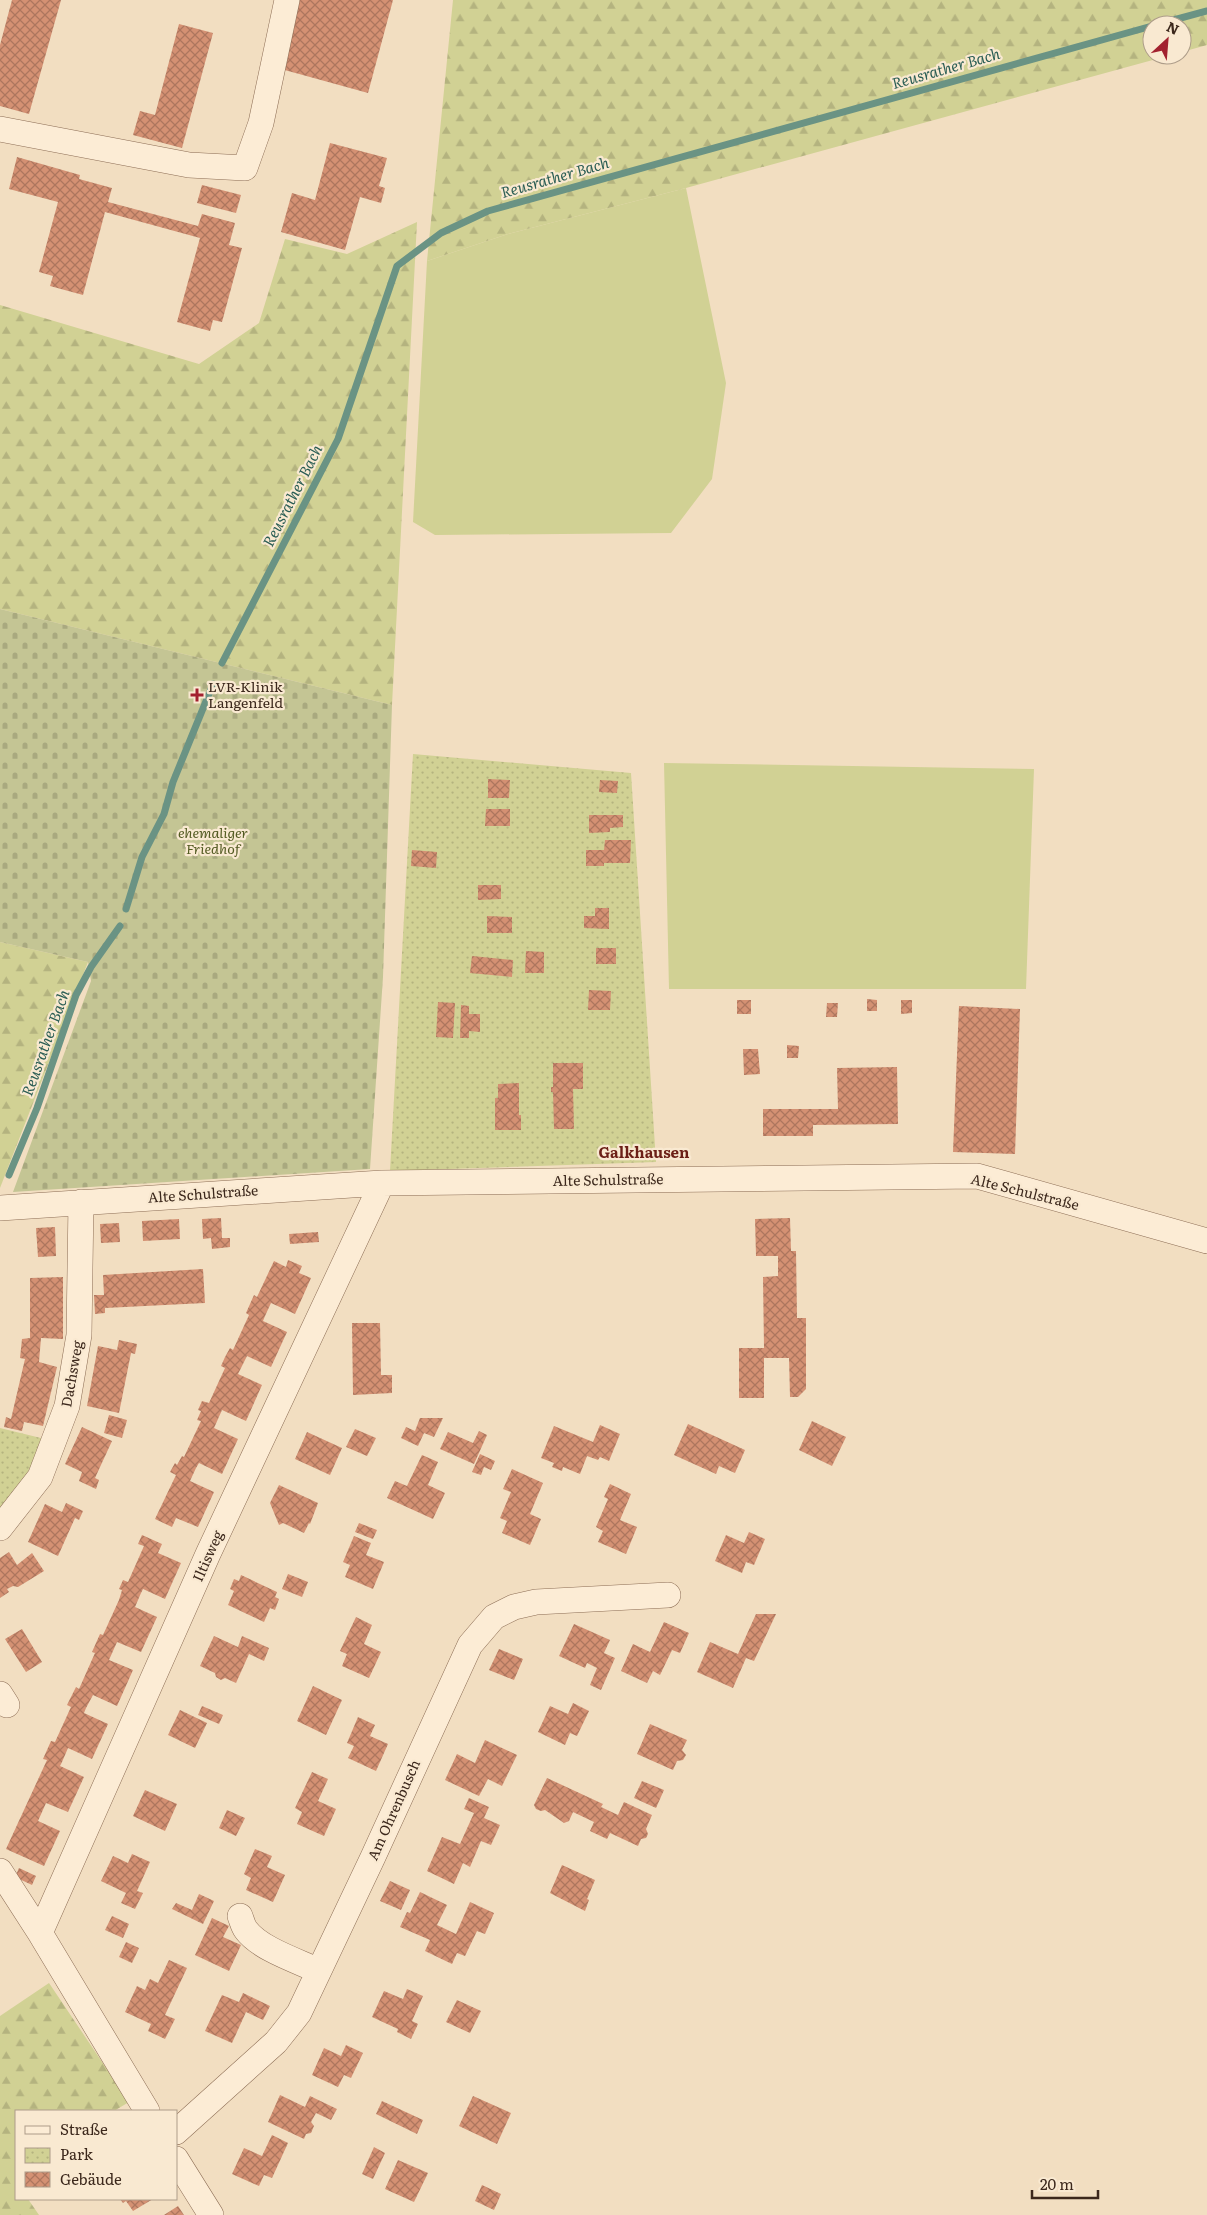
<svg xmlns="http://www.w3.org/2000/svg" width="1207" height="2215" viewBox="0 0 1207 2215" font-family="Literata,serif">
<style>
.grass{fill:#d1d194}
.forest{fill:url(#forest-firs)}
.cemetery{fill:url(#cemetery-stones)}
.park{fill:url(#park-dots)}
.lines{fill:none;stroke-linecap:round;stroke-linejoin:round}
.stream{stroke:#6a9384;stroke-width:7}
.building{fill:url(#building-cross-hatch)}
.minor-casing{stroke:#8d6e56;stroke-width:26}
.minor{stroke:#fcecd5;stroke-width:25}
.poi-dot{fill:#a2212f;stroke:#f9e9d1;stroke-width:2}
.labels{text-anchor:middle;stroke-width:4.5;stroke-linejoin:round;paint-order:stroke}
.poi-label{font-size:14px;fill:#3c281c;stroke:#f9e9d1;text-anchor:start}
.park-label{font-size:14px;font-style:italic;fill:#525a21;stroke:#f9e9d1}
.street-label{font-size:14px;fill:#3c281c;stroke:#f9e9d1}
.water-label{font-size:15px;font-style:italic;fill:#2a5d54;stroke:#f9e9d1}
.neighbourhood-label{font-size:15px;font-weight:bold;fill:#6c2017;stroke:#f9e9d1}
</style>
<defs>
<pattern id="forest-firs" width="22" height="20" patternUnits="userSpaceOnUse" patternTransform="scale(1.25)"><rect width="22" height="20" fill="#d1d194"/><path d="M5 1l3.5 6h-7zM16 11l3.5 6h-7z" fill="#b4b37f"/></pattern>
<pattern id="cemetery-stones" width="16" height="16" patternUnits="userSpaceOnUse" patternTransform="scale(1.25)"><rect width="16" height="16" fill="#c4c594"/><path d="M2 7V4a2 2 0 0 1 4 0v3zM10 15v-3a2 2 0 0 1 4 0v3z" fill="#a9a97f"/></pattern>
<pattern id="park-dots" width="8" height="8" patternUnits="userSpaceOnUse" patternTransform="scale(1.25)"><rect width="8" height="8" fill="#d1d194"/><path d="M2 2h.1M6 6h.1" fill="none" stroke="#b4b37f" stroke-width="1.8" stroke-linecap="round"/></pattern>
<pattern id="building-cross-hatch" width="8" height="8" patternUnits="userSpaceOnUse" patternTransform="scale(1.25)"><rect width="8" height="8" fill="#d49173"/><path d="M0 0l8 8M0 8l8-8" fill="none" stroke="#ad765e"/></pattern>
</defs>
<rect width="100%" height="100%" fill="#f2dec1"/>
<!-- grass -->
<path class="grass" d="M686,188L726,383L712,479L671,533L435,535L413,522L427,261L508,234Z
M664,763L1034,769L1026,989H669Z"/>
<!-- forest -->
<path class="forest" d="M453,0H1207V45L1182,52V25H1152V55H1171L686,188L508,234L427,261Z
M417,222L392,705L0,609V305L199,364L259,323L285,239L347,254Z
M0,942L88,962L0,1188Z
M49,1983L129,2102L114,2111H16V2199H28L39,2215H0V2016Z"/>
<!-- cemetery -->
<path class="cemetery" d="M0,609L392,705L383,977L370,1169L13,1192L91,981L88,962L0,942Z"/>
<!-- park -->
<path class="park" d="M413,754L631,773L656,1162L390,1171Z
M0,1428L45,1439L20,1487L0,1513Z"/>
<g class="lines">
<!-- stream -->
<path class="stream" d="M1155,25L1207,11
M222,663L338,439L397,266L441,233L488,211L1152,26
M126,909L142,857L164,814L173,782L213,684
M9,1175L37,1108L76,995L91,967L120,926"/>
</g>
<!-- building -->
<path class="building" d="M12,0H61L29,114L0,106V45Z
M299,0H393L368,93L281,69Z
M179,24L213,33L182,148L133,135L140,111L155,115Z
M330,143L387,158L379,186L385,188L381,203L360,197L345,250L281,232L292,193L315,200Z
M17,157L80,175L79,179L112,188L108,202L198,226L202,214L235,223L229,245L242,248L222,322L213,320L210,331L177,322L200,238L105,212L83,295L50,286L53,276L39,272L58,202L9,189Z
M202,185L241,195L236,213L197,203Z
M488,779L510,780L509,798H488Z
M600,780L618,781L617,793L599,792Z
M486,809H510V826H485Z
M589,815H623V827L610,828V832L589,833Z
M605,840H631L630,863H604V866H586V850H604Z
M412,850L437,852L436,868L411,866Z
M478,885H501V899L478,900Z
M595,908H609V929L584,928V916H595Z
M487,916L512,917V933H487Z
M596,948H616V964H596Z
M526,951L544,952V973H525Z
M472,956L513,960L512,977L470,973Z
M589,990L611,991L610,1010H588Z
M867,999L877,1000V1011H867Z
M737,1000H751V1014H737Z
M901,1000H912V1013L901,1014Z
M438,1002L455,1003L453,1038L436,1037Z
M827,1003H838L837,1017H826Z
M461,1005L469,1006V1014H480V1032L469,1031V1038H460Z
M959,1006L1020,1009L1015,1154L953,1152Z
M787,1045L799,1046L798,1058H787Z
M743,1049H758L760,1074L744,1075Z
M553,1063H583V1089H573L574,1129H554L553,1092H551V1087H553Z
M897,1067L898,1124L813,1125V1136H763V1109H838L837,1068Z
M519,1083V1115H521V1130H495V1098H498V1084Z
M221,1218L222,1238H230V1247L212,1249L211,1238L203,1239L202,1219Z
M790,1218L791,1251H796L797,1318H806V1389L798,1397H790L789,1358H764V1398H739V1348H764L763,1277L778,1276V1256H756L755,1219Z
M179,1219L180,1239L143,1241L142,1221Z
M119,1223L120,1242L101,1243L100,1224Z
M55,1227L56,1256L38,1257L36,1228Z
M318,1232L319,1242L290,1244L289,1234Z
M288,1260L302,1266L299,1273L311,1278L295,1314L271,1303L265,1316L263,1321L287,1332L271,1367L247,1356L238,1374L262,1385L246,1421L222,1410L214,1428L238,1439L222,1474L199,1463L196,1468L190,1481L214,1492L198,1527L176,1518L172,1527L155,1519L176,1475L170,1472L175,1463L177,1465L182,1456L184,1457L201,1421L197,1420L201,1411L198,1410L202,1401L209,1403L225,1368L221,1366L225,1357L230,1348L233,1350L249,1315L246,1313L254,1295L257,1297L274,1261L286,1267Z
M203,1269L205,1303L105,1308V1313L95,1314L94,1295H104L103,1275Z
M63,1277V1339L41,1338L39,1362L57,1367L43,1426L24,1422L22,1431L4,1427L6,1417L11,1419L25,1359L20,1358L22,1339L30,1338V1278Z
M352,1323H380L381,1375H392V1393L353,1395Z
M119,1340L137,1344L135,1354L131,1353L119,1413L87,1406L98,1346L117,1350Z
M109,1415L127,1420L122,1438L104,1433Z
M420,1418H443L434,1437L424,1433L418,1446L401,1438L406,1427L415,1431Z
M812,1421L846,1437L832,1466L799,1450Z
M688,1424L745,1450L735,1473L719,1466L716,1474L674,1455Z
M600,1425L620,1434L609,1461L600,1457L598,1460L587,1456L580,1474L563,1467L562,1471L552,1467L554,1463L541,1458L554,1426L593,1442Z
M82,1427L112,1441L95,1478L99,1480L96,1489L79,1481L82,1472L65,1464Z
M355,1429L376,1438L367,1456L346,1447Z
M479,1431L487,1435L474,1464L440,1449L448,1432L473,1443Z
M307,1432L342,1448L330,1475L295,1459Z
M480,1454L495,1461L491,1470L484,1467L481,1475L472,1472Z
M422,1455L438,1462L428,1485L445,1493L433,1519L387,1498L395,1481L407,1486Z
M512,1469L543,1483L530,1514L541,1519L530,1545L502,1533L507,1521L500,1518L511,1492L503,1489Z
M610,1484L631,1494L620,1520L637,1527L626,1554L598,1542L603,1531L596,1527L608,1499L604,1497Z
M279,1485L318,1503L310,1524L309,1523L304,1533L283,1523L279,1525L270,1503Z
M66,1503L83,1511L79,1520L75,1518L58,1556L28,1542L45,1504L62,1512Z
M359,1523L377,1530L373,1539L355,1532Z
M749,1532L765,1539L754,1565L746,1562L742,1573L715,1561L726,1535L744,1543Z
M142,1535L162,1544L158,1553L181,1563L165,1599L143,1589L141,1593L135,1607L157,1617L141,1652L117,1642L109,1660L133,1670L117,1706L93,1695L86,1708L84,1713L108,1724L92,1759L68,1748L62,1762L60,1766L84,1777L68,1812L46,1803L38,1821L60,1831L44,1866L6,1849L47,1760L43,1759L51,1741L55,1742L71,1707L67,1705L76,1687L79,1689L95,1653L92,1652L100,1634L103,1635L119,1600L122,1590L119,1589L123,1580L128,1582L144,1546L138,1544Z
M354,1536L371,1543L366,1555L384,1562L373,1589L345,1577L350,1565L343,1562Z
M9,1552L17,1565L32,1553L44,1571L18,1587L13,1586L7,1589L9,1592L0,1598V1558Z
M288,1574L308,1582L302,1597L282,1589Z
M241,1575L277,1592L275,1597L279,1599L275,1610L270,1608L264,1622L228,1605L234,1591L230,1589L234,1579L239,1581Z
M756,1614H776L754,1661L746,1658L733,1688L697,1672L710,1642L738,1654Z
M356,1617L372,1625L364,1644L381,1652L369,1678L342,1666L347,1654L340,1651Z
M664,1622L689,1633L680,1653L672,1650L660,1675L653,1671L647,1683L621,1671L633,1644L650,1652Z
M574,1624L610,1640L604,1653L615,1658L601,1690L590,1685L597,1668L587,1663L585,1668L559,1656Z
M22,1629L42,1662L26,1672L5,1639Z
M214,1636L238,1647L242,1636L269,1648L264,1661L249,1654L236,1683L225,1678L221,1680L216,1677L215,1673L200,1666Z
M499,1649L523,1659L514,1680L489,1670Z
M313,1686L342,1700L326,1735L297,1721Z
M573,1703L589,1711L577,1736L570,1733L565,1745L538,1732L550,1706L568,1714Z
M202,1706L223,1715L219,1724L198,1715Z
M180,1710L207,1723L195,1748L168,1735Z
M358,1717L375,1725L370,1736L388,1744L376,1771L348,1758L354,1746L347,1743Z
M650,1724L687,1740L682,1750L686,1755L683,1760L677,1761L673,1770L637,1754Z
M485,1740L517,1755L502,1786L488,1779L479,1796L445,1780L457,1754L475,1763Z
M312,1772L328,1779L318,1801L336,1809L324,1836L297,1824L302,1812L295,1808Z
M547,1778L603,1804L601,1807L618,1815L624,1802L652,1815L646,1829L648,1834L646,1838L641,1839L638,1846L610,1833L607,1839L590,1831L594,1822L573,1812L569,1821L564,1823L545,1810L541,1811L536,1809L534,1805Z
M642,1781L664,1790L656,1808L634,1798Z
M145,1790L177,1804L165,1831L133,1816Z
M469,1798L489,1807L484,1818L500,1825L491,1845L481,1841L470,1867L463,1863L454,1884L427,1871L442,1837L460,1844L474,1813L464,1809Z
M227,1810L245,1818L236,1836L219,1828Z
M255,1849L272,1856L267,1867L285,1875L273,1902L246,1890L251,1878L244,1874Z
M132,1854L150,1862L137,1891L143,1893L135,1909L121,1903L126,1893L101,1881L113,1856L128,1863Z
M562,1865L595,1880L587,1899L589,1900L585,1911L550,1893Z
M19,1868L36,1876L32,1885L15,1877Z
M390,1881L410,1890L401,1910L380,1901Z
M420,1892L447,1905L437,1925L456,1934L470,1902L494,1913L485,1934L477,1931L465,1956L457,1953L452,1964L425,1951L430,1940L400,1927L407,1912L410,1913Z
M199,1894L214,1901L203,1924L172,1909L176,1903L192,1910Z
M112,1916L129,1924L123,1938L105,1930Z
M212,1918L229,1926L223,1937L241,1945L229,1971L195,1955Z
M126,1942L139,1948L132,1963L119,1957Z
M169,1960L187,1968L165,2015L175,2019L165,2039L148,2031L151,2024L125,2012L137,1986L145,1990L150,1979L158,1983Z
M407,1989L423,1996L412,2021L418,2024L411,2039L397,2032L398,2029L372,2017L384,1991L403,1999Z
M243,1993L270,2006L263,2020L246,2012L232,2043L205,2031L222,1995L239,2002Z
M457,2000L481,2011L470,2033L446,2022Z
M346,2045L363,2053L351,2078L344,2075L338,2087L312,2075L324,2048L341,2056Z
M280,2095L305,2107L310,2096L337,2109L331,2120L316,2113L311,2122L314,2126L311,2133L306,2134L304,2139L268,2122Z
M473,2096L511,2113L497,2144L459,2126Z
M382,2101L423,2120L417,2134L376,2114Z
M272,2135L288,2143L272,2178L264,2175L259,2186L232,2174L244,2148L262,2156Z
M374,2147L385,2153L373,2179L362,2174Z
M398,2160L428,2173L414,2202L385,2189Z
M482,2185L501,2194L494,2210L475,2201Z
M120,2199H153L133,2211L126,2201L123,2203Z
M178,2206L184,2215H164Z"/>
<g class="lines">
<defs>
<path id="minor" d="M0,129L189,165L245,168L261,123L287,0
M0,1208L382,1183L977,1176L1207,1241
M0,1528L40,1477L67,1406L79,1335L81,1202
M0,1694L7,1705
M0,1871L40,1933L147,2111
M240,1916C242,1921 243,1926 246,1930C260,1949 298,1961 319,1971
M40,1933L208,1554L382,1183
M176,2132L276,2042L299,2013L373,1857L470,1645L494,1617L514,1607L536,1602L668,1595
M176,2159L211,2215"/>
</defs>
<!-- minor casing -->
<use href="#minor" class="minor-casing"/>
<!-- minor -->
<use href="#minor" class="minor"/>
</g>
<!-- markers -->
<path class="poi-dot" d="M194.5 687.5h5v5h5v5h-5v5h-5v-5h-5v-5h5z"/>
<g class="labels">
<!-- poi labels -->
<g class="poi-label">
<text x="208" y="692">LVR-Klinik<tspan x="208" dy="16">Langenfeld</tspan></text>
</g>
<!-- park labels -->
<g class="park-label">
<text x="213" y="838">ehemaliger<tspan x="213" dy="16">Friedhof</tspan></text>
</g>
<!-- street labels -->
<g class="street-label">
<text transform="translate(608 1180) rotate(-1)" y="5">Alte Schulstraße</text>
<text transform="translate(1025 1192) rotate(14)" y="5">Alte Schulstraße</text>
<text transform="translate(203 1194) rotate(-4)" y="5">Alte Schulstraße</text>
<text transform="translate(72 1374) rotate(-80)" y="5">Dachsweg</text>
<text transform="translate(208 1556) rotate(-66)" y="5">Iltisweg</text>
<text transform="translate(394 1810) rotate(-66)" y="5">Am Ohrenbusch</text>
</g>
<!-- water labels -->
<g class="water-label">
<text transform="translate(946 69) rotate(-16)" y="5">Reusrather Bach</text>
<text transform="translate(555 178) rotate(-16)" y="5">Reusrather Bach</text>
<text transform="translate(293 496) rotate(-63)" y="5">Reusrather Bach</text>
<text transform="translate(46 1043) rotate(-70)" y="5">Reusrather Bach</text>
</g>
<!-- neighbourhood labels -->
<g class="neighbourhood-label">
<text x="644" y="1158">Galkhausen</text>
</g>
</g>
<!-- legend -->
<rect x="15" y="2110" width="162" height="90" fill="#f9e9d1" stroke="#ad9c89"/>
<rect x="25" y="2126" width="25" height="8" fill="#fcecd5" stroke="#ad9c89"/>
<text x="60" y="2135" font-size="15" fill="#3c281c">Straße</text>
<rect x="25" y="2148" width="25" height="15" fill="url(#park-dots)" stroke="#ad9c89"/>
<text x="60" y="2160" font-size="15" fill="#3c281c">Park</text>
<rect x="25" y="2172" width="25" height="15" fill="url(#building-cross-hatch)" stroke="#ad9c89"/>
<text x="60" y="2185" font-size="15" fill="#3c281c">Gebäude</text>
<!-- north arrow -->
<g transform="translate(1167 40) rotate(26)"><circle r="24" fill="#f9e9d1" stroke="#ad9c89"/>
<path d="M0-4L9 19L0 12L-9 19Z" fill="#a2212f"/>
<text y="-8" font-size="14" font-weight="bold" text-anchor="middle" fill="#3c281c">N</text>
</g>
<!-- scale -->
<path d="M1032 2190v8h66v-8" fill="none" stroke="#3c281c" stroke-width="2.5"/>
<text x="1040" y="2190" font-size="15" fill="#3c281c" stroke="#f9e9d1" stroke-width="4" paint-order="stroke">20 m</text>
</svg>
